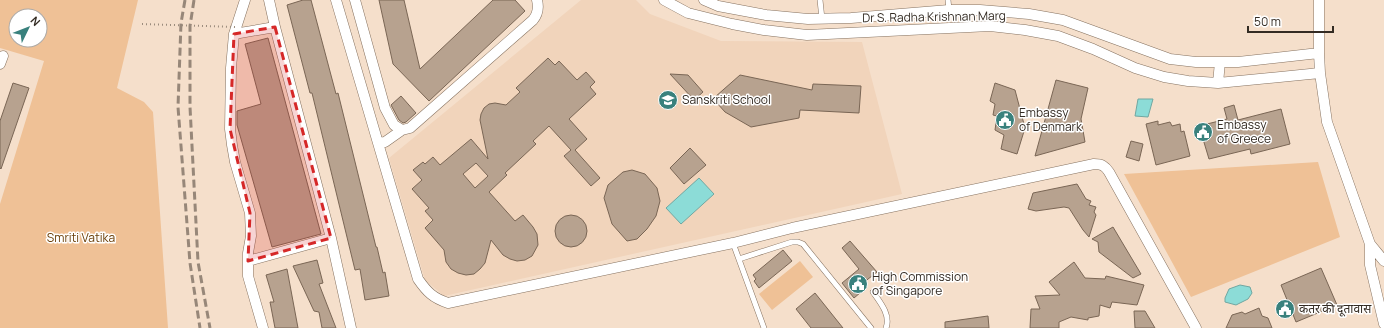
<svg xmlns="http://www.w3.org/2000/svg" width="1384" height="328" viewBox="0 0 1384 328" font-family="Manrope,'Noto Sans Devanagari',sans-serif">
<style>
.built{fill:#f1d4bb}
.green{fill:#efc196;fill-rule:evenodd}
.water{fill:#8cdcd7;stroke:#71a7a1}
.building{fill:#b7a28f;stroke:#7a6655;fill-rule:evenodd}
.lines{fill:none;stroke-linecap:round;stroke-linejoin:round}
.service-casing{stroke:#867260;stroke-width:6}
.minor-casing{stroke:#867260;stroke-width:11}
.service{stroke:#fff;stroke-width:5}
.minor{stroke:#fff;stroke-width:10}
.rail{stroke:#978779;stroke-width:3;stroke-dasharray:8 4;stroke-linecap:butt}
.path-bridge{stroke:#9a8b7c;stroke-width:2;stroke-dasharray:1 3;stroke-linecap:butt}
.marked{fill:#d62828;fill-opacity:0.2;stroke:#d62828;stroke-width:3;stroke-dasharray:8 5;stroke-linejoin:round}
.labels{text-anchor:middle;stroke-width:3;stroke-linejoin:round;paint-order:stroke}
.street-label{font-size:12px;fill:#332b23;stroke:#fff}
.poi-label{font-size:12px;fill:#332b23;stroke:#fff;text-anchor:start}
.park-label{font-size:12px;fill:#6b400a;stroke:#fff}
</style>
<rect width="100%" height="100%" fill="#f5dfcb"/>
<!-- built -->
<path class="built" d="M581,0H636L650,14L721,41L862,42L902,194L444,296L425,280L389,158Z"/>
<!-- green -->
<path class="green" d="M0,0H138L117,88L144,102L153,112L168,328H0V204L44,61L0,48ZM16,16H40V40H16Z
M1318,162L1340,237L1191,297L1124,174Z
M800,261L813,277L772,310L759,294Z"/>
<!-- water -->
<path class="water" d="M1138,99H1153L1148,117L1135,116Z
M699,178L714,194L681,224L666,208Z
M1240,285L1250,287L1252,293L1248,299L1236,305L1225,302V298L1229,289Z"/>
<!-- building -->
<path class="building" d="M303,0H311L336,94L338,93L376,247H377L383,273L385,272L389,296L365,300L360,269L355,270L312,93H310L287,5Z
M379,0H404L420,69L493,0H515L525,11L429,101L393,64Z
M268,38L321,234L272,247L237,125V111L261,104L245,44Z
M548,58L555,65L559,61L577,80L586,72L595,82L590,87L596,94L569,119L587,139L575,150L600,178L591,186L564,156L571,150L549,126L533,141L536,144L505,173L507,175L489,192L515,221L523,215L533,227L537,234L538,245L532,256L525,260L517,261L510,259L503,255L491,240L485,263L480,269L474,274L466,275L458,273L451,269L446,262L444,250L425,228L433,220L425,211L429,208L412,189L422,180L413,170L423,162L425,164L433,157L440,165L471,139L488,159L480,120L481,114L484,108L489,104L495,103L506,105L520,92L516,88ZM476,163L488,176L475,188L463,174Z
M670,74L688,75L703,92L694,100Z
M740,75L812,90L813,84L861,86L859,113L800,110L799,118L751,127L725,112L716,102L715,97Z
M1056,80L1088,88L1081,119L1085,142L1035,156Z
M13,83L29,88L1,169L0,168V121Z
M995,83L1015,90L1025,128L1017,154L1001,149L1004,135L995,130L997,116L993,115L995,104L990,101Z
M401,96L416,113L406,122L403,123L399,120L391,105Z
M1234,105L1238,120L1281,109L1290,144L1251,154L1250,149L1209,159L1203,139L1210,137L1207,124L1227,119L1224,108Z
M1158,121V125L1170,122L1172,126L1180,124L1181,132L1184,131L1190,156L1156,165L1146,124Z
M1131,141L1143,144L1139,161L1126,157Z
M690,148L706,165L684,184L670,168Z
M632,170L645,174L657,188L660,201L656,216L647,229L637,239L627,241L612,224L604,198L608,185L623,172Z
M1077,184L1086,199L1091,201L1089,205L1096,207L1094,212L1096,215L1089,237L1083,230L1069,208L1064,207L1036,211L1028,209L1033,193Z
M555 231a16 16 0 1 1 32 0a16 16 0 1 1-32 0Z
M1113,227L1141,274L1133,278L1099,252L1098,242L1092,239Z
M850,241L877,272L863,283L867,287L854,298L842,283L859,269L842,248Z
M783,250L792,261L759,288L754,281L756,279L753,275Z
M317,260L323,283L319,284L336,328H322L319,312L314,311L293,266Z
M1074,262L1085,278L1105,279L1106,276L1144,285L1137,305L1112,302L1110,308L1100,305L1099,316L1088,318V320L1071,317L1059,322V328H1030L1031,309H1040L1035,296L1060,295L1049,282Z
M1321,268L1337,305L1296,322L1281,285Z
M287,269L298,328H275L270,302H274L266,275Z
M815,293L843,328H811L796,309Z
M1259,308L1262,316L1268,318L1272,328H1226L1232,315L1242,312L1245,314Z
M1134,311H1145L1155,328H1135Z
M988,316L989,328H945V322Z"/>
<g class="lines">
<defs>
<path id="service" d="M820,0L822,19
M948,0L949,10
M733,243L764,328
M739,259L792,242H798L803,244L871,328
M873,292C880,302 891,315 886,328"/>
<path id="minor" d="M245,0L234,34L231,68L230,129L232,145L235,162L250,213L251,236L248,253V276L263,328
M336,0L418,279C427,292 433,298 448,303L733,243L792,228L1094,164C1102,164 1105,166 1109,172L1196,328
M355,0L385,108L394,125L402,130L410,128L533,20C538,14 539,8 537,0
M664,0L688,13L732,24L764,30L807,35L990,26L1025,30L1058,36L1093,49L1135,68L1164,77L1188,81L1218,83L1320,73
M704,0L718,6L766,15L808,19L851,18L949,10H980L1029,14L1063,20L1170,59L1196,62H1238L1319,53
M1319,0V53L1320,73L1327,122L1370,244V265L1384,324
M234,34L275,27L269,0
M0,64L3,56
M1218,83L1220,62
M378,143L385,142L402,130
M331,238L351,328
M1370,244L1384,261
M248,261L331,238L275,27"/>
</defs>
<!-- service casing -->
<use href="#service" class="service-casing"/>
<!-- minor casing -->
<use href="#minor" class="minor-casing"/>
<!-- service -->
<use href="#service" class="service"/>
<!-- minor -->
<use href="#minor" class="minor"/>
<!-- rail -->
<path class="rail" d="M185,0L181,23L178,107L190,263L200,328
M194,0L190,26V107L198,262L210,328"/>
<!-- path-bridge -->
<path class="path-bridge" d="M142,24L236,27"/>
</g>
<!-- marked area -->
<path class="marked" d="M275,27L331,238L248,261L250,213L230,129L234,34Z"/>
<!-- icons -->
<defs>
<symbol id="school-disc" viewBox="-11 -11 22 22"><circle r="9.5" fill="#39817d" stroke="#fff"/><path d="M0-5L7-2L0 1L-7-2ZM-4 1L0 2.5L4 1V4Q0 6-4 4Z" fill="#fff"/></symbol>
<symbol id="civic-disc" viewBox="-11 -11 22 22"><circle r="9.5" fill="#39817d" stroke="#fff"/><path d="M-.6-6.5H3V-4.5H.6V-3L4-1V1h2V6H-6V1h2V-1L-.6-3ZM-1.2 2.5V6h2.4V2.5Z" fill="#fff"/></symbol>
</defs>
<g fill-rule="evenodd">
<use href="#school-disc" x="657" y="89" width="22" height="22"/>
<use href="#civic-disc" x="994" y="109" width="22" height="22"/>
<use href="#civic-disc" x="1192" y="121" width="22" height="22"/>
<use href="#civic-disc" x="847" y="273" width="22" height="22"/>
<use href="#civic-disc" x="1274" y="298" width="22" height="22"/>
</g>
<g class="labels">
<!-- street labels -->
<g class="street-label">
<text transform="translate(934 17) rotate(-1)" y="4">Dr S. Radha Krishnan Marg</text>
</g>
<!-- poi labels -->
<g class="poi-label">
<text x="682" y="104">Sanskriti School</text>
<text x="1019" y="117">Embassy<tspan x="1019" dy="14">of Denmark</tspan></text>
<text x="1217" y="129">Embassy<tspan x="1217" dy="14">of Greece</tspan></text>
<text x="872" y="281">High Commission<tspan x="872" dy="14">of Singapore</tspan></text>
<text x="1299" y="313">कतर की दूतावास</text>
</g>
<!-- park labels -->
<g class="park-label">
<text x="81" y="242">Smriti Vatika</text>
</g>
</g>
<!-- north arrow -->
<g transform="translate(28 28) rotate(47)"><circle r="19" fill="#ffffff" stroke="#adaaa7"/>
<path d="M0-3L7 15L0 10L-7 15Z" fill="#39817d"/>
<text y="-6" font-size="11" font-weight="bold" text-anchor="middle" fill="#332b23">N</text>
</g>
<!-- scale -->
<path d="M1248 26v6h85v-6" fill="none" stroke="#332b23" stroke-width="2"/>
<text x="1254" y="26" font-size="12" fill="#332b23" stroke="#ffffff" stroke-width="3" paint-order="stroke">50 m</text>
</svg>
